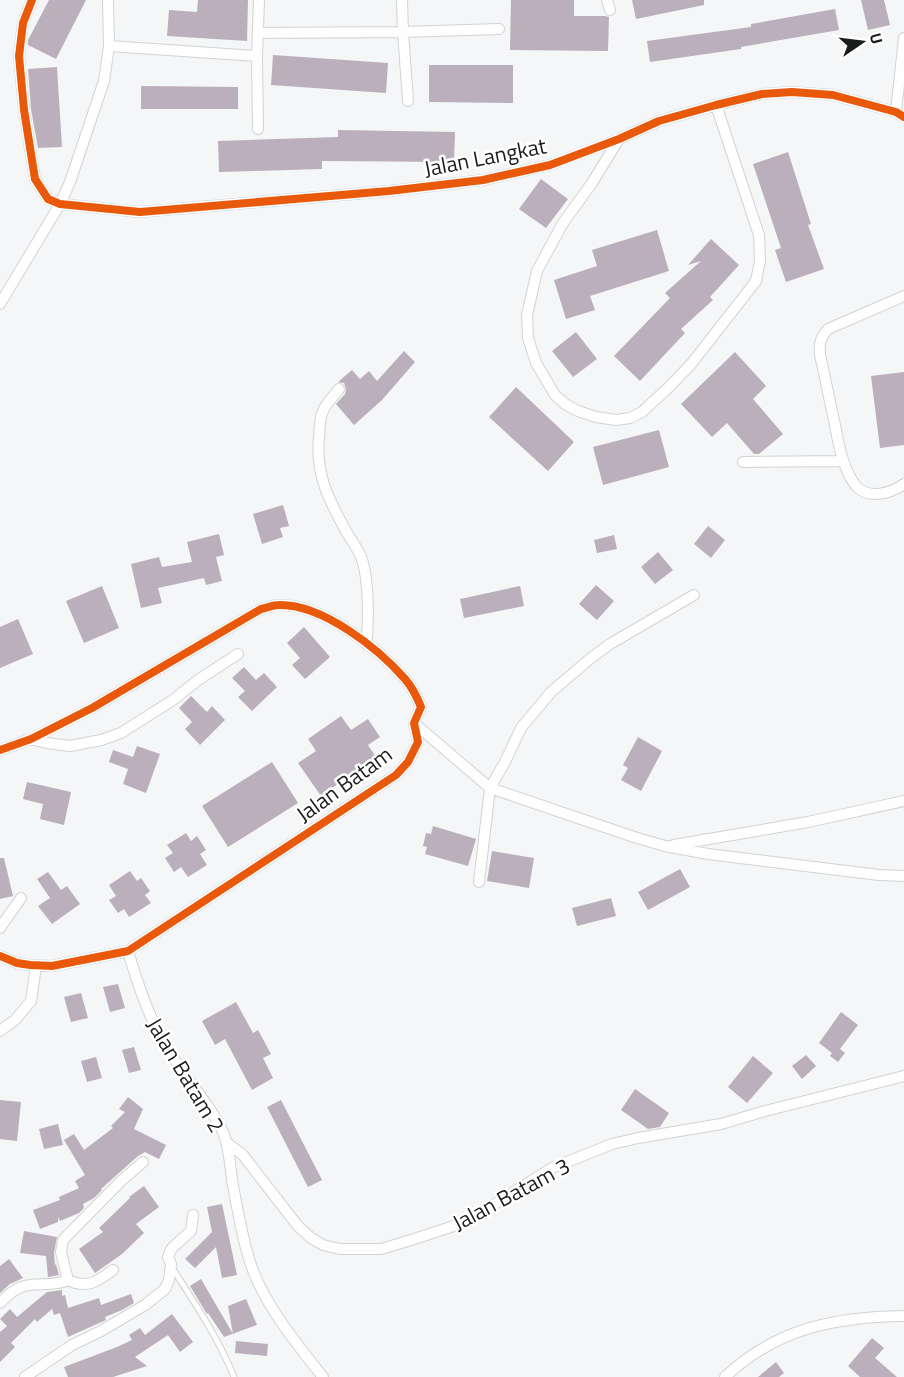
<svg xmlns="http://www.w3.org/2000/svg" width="904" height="1377" viewBox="0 0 904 1377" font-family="'Titillium Web',sans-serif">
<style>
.building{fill:#bbafbb}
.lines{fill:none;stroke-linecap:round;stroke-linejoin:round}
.lane-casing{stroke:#d2d3d4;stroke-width:7}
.street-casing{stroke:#d2d3d4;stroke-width:12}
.lane{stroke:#fefefe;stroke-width:5}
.street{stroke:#fefefe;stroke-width:10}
.cycleway-casing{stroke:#fff;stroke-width:11}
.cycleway{stroke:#e8590c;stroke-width:8}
.labels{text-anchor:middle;stroke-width:5;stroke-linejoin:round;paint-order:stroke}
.street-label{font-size:22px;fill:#1b1c1c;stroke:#fff}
</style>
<rect width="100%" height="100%" fill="#f5f6f7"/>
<!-- building -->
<path class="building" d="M49,0H86L56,59L28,45V40Z
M198,0H248L247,41L167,36L169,10L197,12Z
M511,0H574V16H605L609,17L608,51L510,50Z
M632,0H704V5L636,19Z
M861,0H884L890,25L868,30Z
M835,9L839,30L741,47V49L650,62L647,41L751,27V24Z
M273,55L388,63L386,93L271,85Z
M429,65H513V103L429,102Z
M57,67L62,147L38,148L31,109L28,69Z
M141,86L238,87V109H141Z
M338,130L455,132L454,162L322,161V169L219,172L218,141L338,137Z
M788,152L811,224L808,225L824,269L786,282L775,250L781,248L753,164Z
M541,179L568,199L546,228L519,209Z
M657,230L669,271L590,296L595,310L566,319L554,280L597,266L592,250Z
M711,239L739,265L710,297L713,300L681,329L685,333L640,381L614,356L670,298L665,293L701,261L688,265Z
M576,332L597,359L573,377L552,351Z
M404,351L415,362L382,400L354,425L336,404L345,394L346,389L344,383L338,382L352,370L360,379L369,371L377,381Z
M735,352L766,386L753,399L783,434L759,454H754L727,423L712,437L681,404Z
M904,372V445L880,448L871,376Z
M516,387L574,442L548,471L489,417Z
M659,430L669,467L603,485L593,447Z
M283,505L289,526L280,528L283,537L262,544L253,514Z
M708,526L725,540L711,558L694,544Z
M219,534L224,555L216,557L222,581L206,585L204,578L158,588L162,603L141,608L131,564L159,557L162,567L192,562L187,542Z
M614,535L617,549L597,553L594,540Z
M658,552L673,570L655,584L641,567Z
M596,585L614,601L597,620L579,604Z
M102,586L119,628L84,643L66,601Z
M520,586L524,606L464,618L460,599Z
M18,619L33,654L0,668V627Z
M304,627L330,657L305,679L292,665L300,658L287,643Z
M244,667L256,680L264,673L277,687L252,711L238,697L245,691L232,678Z
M191,696L207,712L212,706L225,720L200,745L185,729L192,722L179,708Z
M341,716L351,730L368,719L380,737L368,745L376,757L321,796L298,763L316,751L308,739Z
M638,737L662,751L641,791L621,780L628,768L623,765Z
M137,746L160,754L146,793L123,784L128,769L109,762L113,750L133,757Z
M272,762L298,803L228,847L202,806Z
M27,782L71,792L64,825L40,819L43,804L23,799Z
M433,826L476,839L468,866L425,854L427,847L423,846L426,833L431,834Z
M186,833L191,841L197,836L206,850L200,854L207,865L188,877L181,867L174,872L165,858L173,853L167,845Z
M492,851L534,858L529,888L487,881Z
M0,858H4L13,896L0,899Z
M680,869L690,887L648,910L638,892Z
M130,871L137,881L141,878L150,891L145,895L151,903L129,917L124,909L118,913L109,900L116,896L109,885Z
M48,872L61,890L67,886L80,904L52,924L38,906L50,898L37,879Z
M611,898L616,916L577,926L572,908Z
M118,984L125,1008L110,1012L103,987Z
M81,993L88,1018L71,1022L64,997Z
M236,1002L253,1033L258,1030L271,1054L263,1058L273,1078L252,1090L225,1039L215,1045L202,1021Z
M841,1012L858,1025L840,1049L845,1053L838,1062L830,1056L832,1053L819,1043Z
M134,1047L141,1070L129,1073L122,1050Z
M806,1055L816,1066L802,1079L792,1066Z
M753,1056L773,1073L747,1103L728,1087Z
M96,1057L102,1078L87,1082L81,1061Z
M635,1089L669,1113L660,1127L648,1129L621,1110Z
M128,1097L143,1109L134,1129L166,1145L159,1159L145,1152L138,1156L101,1189L102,1190L94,1198L83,1204L84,1208L79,1213L60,1221L58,1217V1222L40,1229L33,1210L60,1200L59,1197L79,1188L75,1181L85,1175L64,1140L74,1134L84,1150L113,1128L111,1126L125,1112L119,1109Z
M0,1100L21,1102L17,1141L0,1139Z
M281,1100L322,1180L308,1187L267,1107Z
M58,1124L63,1145L44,1149L39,1129Z
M144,1186L159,1207L136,1224L144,1233L122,1254L95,1273L79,1249L103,1232L99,1228L130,1198L129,1197Z
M222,1204L237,1275L222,1278L216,1247L195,1268L185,1259L212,1232L207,1207Z
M24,1231L57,1237L54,1253L55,1265L56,1264L59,1275L48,1277L46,1256L20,1253Z
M9,1259L23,1278L10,1284L0,1293V1266Z
M201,1279L233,1334L228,1306L246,1299L257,1325L224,1337L208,1313L207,1314L190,1286Z
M62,1290V1296L65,1295L68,1308L99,1298L101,1305L131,1294L134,1303L122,1310L105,1317L106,1320L97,1324L68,1337L60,1313L54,1315L52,1309L37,1322L35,1319L11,1343L15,1347L0,1362V1332L7,1326L0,1319L10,1309L17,1317L47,1292Z
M172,1314L193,1342L180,1352L168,1335L135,1357L147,1366L113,1377H68L64,1367L117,1347L132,1340L129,1335L140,1328L145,1335Z
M872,1338L884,1348L875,1358L897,1377H860L848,1366Z
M236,1341L268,1344L267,1356L235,1353Z
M776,1362L784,1373L779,1377H758Z"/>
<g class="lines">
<defs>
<path id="lane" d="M171,1266C194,1302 218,1337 234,1377"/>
<path id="street" d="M32,0L23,23L19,56L24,110L35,179L48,199L60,204L140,212L389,191L483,180L550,165L619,139L659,121L716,105L762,94L792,92L833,95L896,112L904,117
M402,0L403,32L408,101
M607,0L610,10
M258,33L403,32L499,29
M109,46L257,56
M896,112L904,38
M258,129L257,56L259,0
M619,139L592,183L563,223L537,271L527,315L528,338L536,363L555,395L565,404L578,411L596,417L616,420L630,418L642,412L669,387L692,363L756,281L760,261L759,235L716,105
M904,296L828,329C820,339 819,342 820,355C825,377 829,398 834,420C838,441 842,468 856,486C869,500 891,493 904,484
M0,304L60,204L70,182L104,81L109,46L108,0
M339,389C334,396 326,403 323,411C319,419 320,430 319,438C315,475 330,502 347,533C352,541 358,549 361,557C369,577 369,622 366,644
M743,462L843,461
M414,723L490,788L634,837L665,846L708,854L879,875L904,876
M31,739L47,743L70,746L101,740L121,733L173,700L198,680L238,654
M0,750L31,739L92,708L261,609C267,608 273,605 279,605C322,604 378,648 405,679C412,687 417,697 421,707L414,723L418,742L408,762L396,775L128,951L52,966L30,965L17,963L0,956
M674,845L808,822L904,801
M479,882L490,788L505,762L521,728L551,692L591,658L610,644L694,595
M0,928L21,898
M128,951C138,985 149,1018 167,1048C184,1077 209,1102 223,1132C230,1149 230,1168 233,1186C238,1211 242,1237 250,1262C263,1303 296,1343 323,1377
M0,1031L15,1020L31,1001L36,966
M227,1143L242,1154L287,1212L298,1226L311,1238L323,1245L340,1249H381L408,1241L466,1222L552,1168L612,1144L638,1138L721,1124L765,1111L904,1076
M68,1280L61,1252L63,1240L121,1181L143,1162
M0,1303C7,1296 14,1289 24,1286C39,1282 53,1287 68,1280C87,1289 97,1282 113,1270
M25,1377L72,1345L101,1331L145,1305L165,1289L169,1280L171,1264L168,1257L170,1252L172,1248L191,1231L193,1215
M725,1377C777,1328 835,1317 904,1316"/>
</defs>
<!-- lane casing -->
<use href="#lane" class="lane-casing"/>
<!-- street casing -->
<use href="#street" class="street-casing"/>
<!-- lane -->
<use href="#lane" class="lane"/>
<!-- street -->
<use href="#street" class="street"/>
<defs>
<path id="cycleway" d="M32,0L23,23L19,56L24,110L35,179L48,199L60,204L140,212L389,191L483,180L550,165L619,139L659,121L716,105L762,94L792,92L833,95L896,112L904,117
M0,750L31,739L92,708L261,609C267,608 273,605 279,605C322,604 378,648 405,679C412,687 417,697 421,707L414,723L418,742L408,762L396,775L128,951L52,966L30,965L17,963L0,956"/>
</defs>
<!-- cycleway casing -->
<use href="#cycleway" class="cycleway-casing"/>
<!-- cycleway -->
<use href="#cycleway" class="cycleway"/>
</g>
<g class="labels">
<!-- street labels -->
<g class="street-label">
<text transform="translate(485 157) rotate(-11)" y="8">Jalan Langkat</text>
<text transform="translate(344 784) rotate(-36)" y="8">Jalan Batam</text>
<text transform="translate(186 1075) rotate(59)" y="8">Jalan Batam 2</text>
<text transform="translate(511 1194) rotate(-28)" y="8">Jalan Batam 3</text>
</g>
</g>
<!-- north arrow -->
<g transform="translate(862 42) rotate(76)" stroke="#ffffff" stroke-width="4.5" paint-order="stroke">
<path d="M0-4.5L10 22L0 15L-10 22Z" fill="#1b1c1c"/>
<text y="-9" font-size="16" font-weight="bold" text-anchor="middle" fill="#1b1c1c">U</text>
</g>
</svg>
